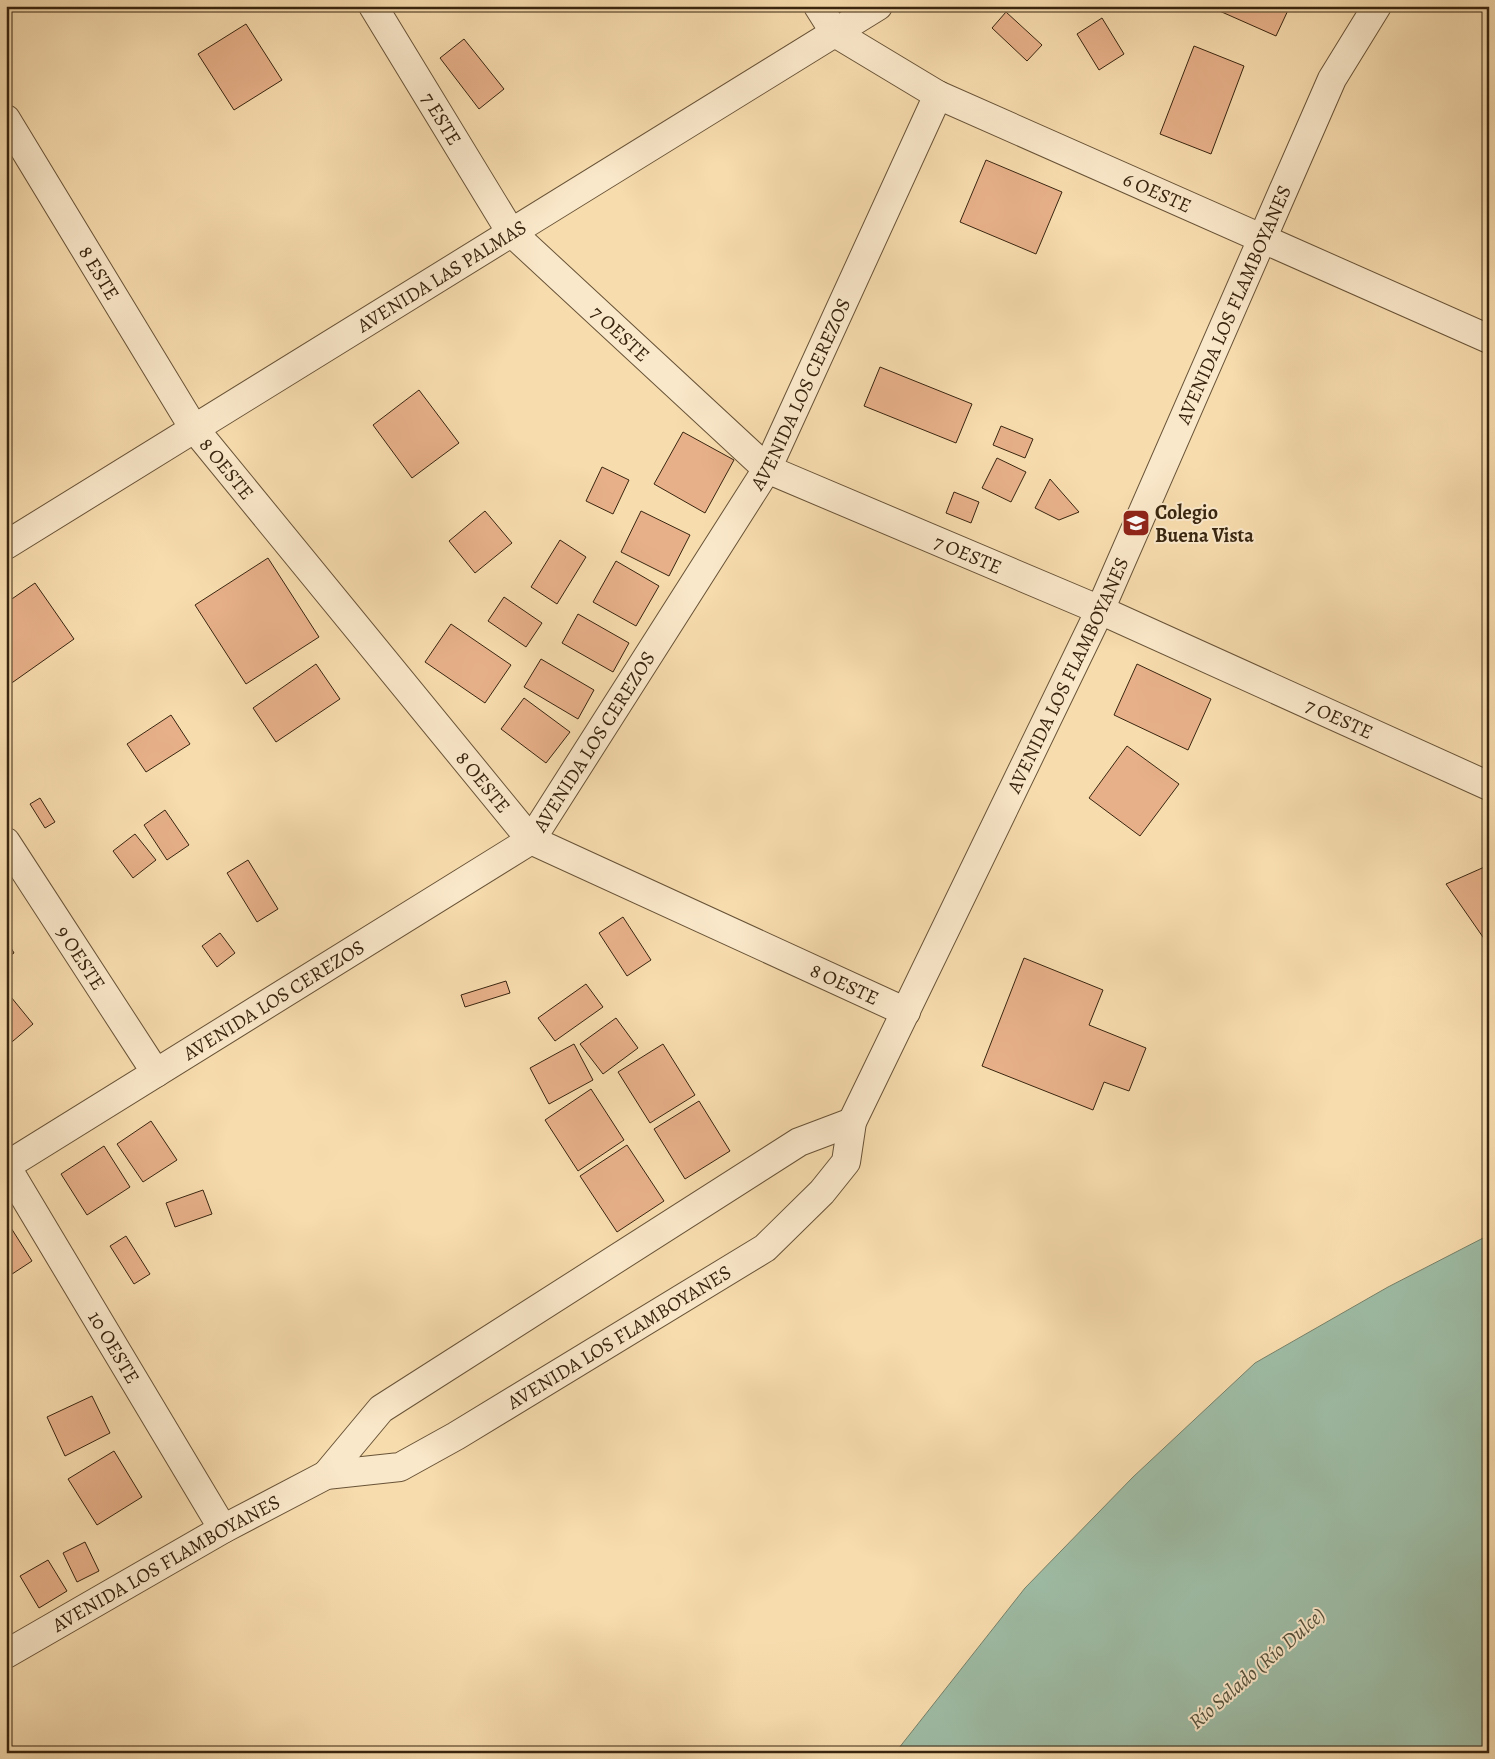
<svg xmlns="http://www.w3.org/2000/svg" width="1495" height="1759" viewBox="0 0 1495 1759" font-family="Alegreya,serif">
<style>
.water{fill:#9ebca5;stroke:#768069}
.building{fill:#e7b089;stroke:#39250f}
.lines{fill:none;stroke-linecap:round;stroke-linejoin:round}
.minor-casing{stroke:#685337;stroke-width:30}
.minor{stroke:#fae8ca;stroke-width:28}
.labels{text-anchor:middle;stroke-width:4;stroke-linejoin:round;paint-order:stroke}
.street-label{font-size:20px;fill:#39250f;stroke:#fae8ca}
.poi-label{font-size:20px;font-weight:bold;fill:#39250f;stroke:#fae8ca;text-anchor:start}
.water-label{font-size:21px;font-style:italic;fill:#57523c;stroke:#fae8ca}
</style>
<rect width="100%" height="100%" fill="#f7dcae"/>
<filter id="stains"><feTurbulence type="fractalNoise" baseFrequency=".004" numOctaves="4"/><feColorMatrix values="0 0 0 0 .2 0 0 0 0 .09 0 0 0 0 .02 0 0 0 .5 -.17"/></filter>
<radialGradient id="worn" r=".72"><stop offset=".6" stop-color="#630" stop-opacity="0"/><stop offset="1" stop-color="#630" stop-opacity=".3"/></radialGradient>
<!-- water -->
<path class="water" d="M1489,1235V1753H895L1025,1588L1133,1477L1255,1363L1388,1287Z"/>
<!-- building -->
<path class="building" d="M1216,6H1290L1276,36L1215,9Z
M1006,12L1042,45L1027,61L992,28Z
M1102,18L1124,54L1099,70L1077,34Z
M246,24L282,80L234,110L198,54Z
M464,39L504,89L479,109L440,58Z
M1194,46L1244,66L1211,154L1160,134Z
M986,160L1062,192L1036,254L960,222Z
M880,367L972,404L956,443L864,406Z
M419,390L459,443L412,478L373,425Z
M1001,426L1033,439L1025,458L993,445Z
M683,432L734,460L705,513L654,484Z
M997,458L1026,472L1011,502L982,488Z
M602,467L629,480L613,514L586,501Z
M1050,479L1079,512L1059,520L1035,508Z
M954,492L979,502L971,523L946,513Z
M485,511L512,543L475,573L449,541Z
M641,511L690,535L669,576L621,552Z
M560,540L586,557L557,604L531,587Z
M268,558L319,637L246,684L195,605Z
M616,561L659,586L636,626L593,602Z
M35,583L74,639L6,687V603Z
M504,597L542,623L526,647L488,621Z
M578,614L629,643L613,672L562,643Z
M451,624L511,665L485,703L425,662Z
M541,659L594,690L578,719L524,687Z
M316,664L340,699L276,742L253,708Z
M1137,664L1211,699L1188,750L1114,715Z
M524,698L570,732L546,763L501,729Z
M171,715L190,744L146,772L127,744Z
M1127,746L1179,784L1140,836L1089,798Z
M40,798L55,822L45,828L30,804Z
M165,810L189,845L167,860L144,825Z
M135,834L156,860L133,878L113,851Z
M248,860L278,909L257,922L227,873Z
M1489,865V937L1485,940L1446,884Z
M623,917L651,960L627,976L599,933Z
M220,933L235,953L217,967L202,946Z
M6,939L14,953L6,958Z
M1024,958L1103,990L1089,1025L1146,1048L1129,1091L1104,1082L1093,1110L982,1066Z
M506,981L510,993L465,1007L461,995Z
M586,984L603,1007L555,1041L538,1018Z
M11,997L33,1024L6,1047V1001Z
M616,1018L638,1048L603,1074L580,1044Z
M574,1044L593,1080L549,1104L530,1068Z
M663,1044L695,1095L650,1123L618,1072Z
M591,1089L624,1140L578,1171L545,1120Z
M699,1101L730,1151L685,1179L654,1129Z
M151,1121L177,1160L143,1182L117,1144Z
M627,1145L664,1201L617,1232L580,1176Z
M104,1146L130,1187L87,1215L61,1174Z
M203,1190L212,1214L175,1227L166,1203Z
M6,1220L32,1261L6,1278Z
M126,1236L150,1274L134,1284L110,1246Z
M92,1396L110,1433L65,1456L47,1417Z
M114,1451L142,1497L97,1525L68,1479Z
M85,1542L99,1571L77,1582L63,1553Z
M48,1560L67,1591L39,1608L20,1576Z"/>
<g class="lines">
<defs>
<g id="minor">
<path id="s1" d="M373,6L510,231L767,469L1100,610L1489,786"/>
<path id="s2" d="M818,6L835,33L938,95L1489,339"/>
<path id="s3" d="M6,119L193,427L531,840L906,1012"/>
<path id="s4" d="M6,545L878,6"/>
<path id="s5" d="M6,842L156,1073"/>
<path id="s6" d="M6,1166L531,840L767,469L938,95"/>
<path id="s7" d="M6,1166L223,1529"/>
<path d="M326,1475L381,1409L799,1142L852,1122"/>
<path id="s8" d="M6,1654L223,1529L326,1475L400,1467L456,1436L765,1248L822,1192L846,1162L852,1122L1100,610L1332,79L1377,6"/>
</g>
</defs>
<!-- minor casing -->
<use href="#minor" class="minor-casing"/>
<!-- minor -->
<use href="#minor" class="minor"/>
</g>
<!-- icons -->
<defs>
<symbol id="university-square" viewBox="-11 -11 22 22"><rect x="-9" y="-9" width="18" height="18" rx="4" fill="#8f2418" stroke="#fae8ca"/><path d="M0-5L7-2L0 1L-7-2ZM-4 1L0 2.5L4 1V4Q0 6-4 4Z" fill="#fff"/></symbol>
</defs>
<g fill-rule="evenodd">
<use href="#university-square" x="1120" y="507" width="32" height="32"/>
</g>
<g class="labels">
<!-- street labels -->
<g class="street-label">
<text dy="7" stroke="none"><textPath href="#s1" startOffset="132">7 ESTE</textPath></text>
<text dy="7" stroke="none"><textPath href="#s2" startOffset="392">6 OESTE</textPath></text>
<text dy="7" stroke="none"><textPath href="#s3" startOffset="180">8 ESTE</textPath></text>
<text dy="7" stroke="none"><textPath href="#s4" startOffset="512">AVENIDA LAS PALMAS</textPath></text>
<text dy="7" stroke="none"><textPath href="#s8" startOffset="1928">AVENIDA LOS FLAMBOYANES</textPath></text>
<text dy="7" stroke="none"><textPath href="#s1" startOffset="414">7 OESTE</textPath></text>
<text dy="7" stroke="none"><textPath href="#s6" startOffset="1140">AVENIDA LOS CEREZOS</textPath></text>
<text dy="7" stroke="none"><textPath href="#s3" startOffset="414">8 OESTE</textPath></text>
<text dy="7" stroke="none"><textPath href="#s1" startOffset="832">7 OESTE</textPath></text>
<text dy="7" stroke="none"><textPath href="#s8" startOffset="1522">AVENIDA LOS FLAMBOYANES</textPath></text>
<text dy="7" stroke="none"><textPath href="#s1" startOffset="1238">7 OESTE</textPath></text>
<text dy="7" stroke="none"><textPath href="#s6" startOffset="735">AVENIDA LOS CEREZOS</textPath></text>
<text dy="7" stroke="none"><textPath href="#s3" startOffset="819">8 OESTE</textPath></text>
<text dy="7" stroke="none"><textPath href="#s5" startOffset="138">9 OESTE</textPath></text>
<text dy="7" stroke="none"><textPath href="#s3" startOffset="1239">8 OESTE</textPath></text>
<text dy="7" stroke="none"><textPath href="#s6" startOffset="315">AVENIDA LOS CEREZOS</textPath></text>
<text dy="7" stroke="none"><textPath href="#s8" startOffset="696">AVENIDA LOS FLAMBOYANES</textPath></text>
<text dy="7" stroke="none"><textPath href="#s7" startOffset="211">10 OESTE</textPath></text>
<text dy="7" stroke="none"><textPath href="#s8" startOffset="184">AVENIDA LOS FLAMBOYANES</textPath></text>
</g>
<!-- poi labels -->
<g class="poi-label">
<text x="1155" y="519">Colegio<tspan x="1155" dy="23">Buena Vista</tspan></text>
</g>
<!-- water labels -->
<g class="water-label">
<text transform="translate(1257 1668) rotate(-41)" y="7">Río Salado (Río Dulce)</text>
</g>
</g>
<!-- margin -->
<rect width="1495" height="1759" fill="none" stroke="#f7dcae" stroke-width="25"/>
<rect x="8" y="8" width="1480" height="1744" fill="none" stroke="#39250f" stroke-width="2.5"/>
<rect x="12" y="12" width="1470" height="1734" fill="none" stroke="#39250f"/>
<rect width="100%" height="100%" filter="url(#stains)"/>
<rect width="100%" height="100%" fill="url(#worn)"/>
</svg>
